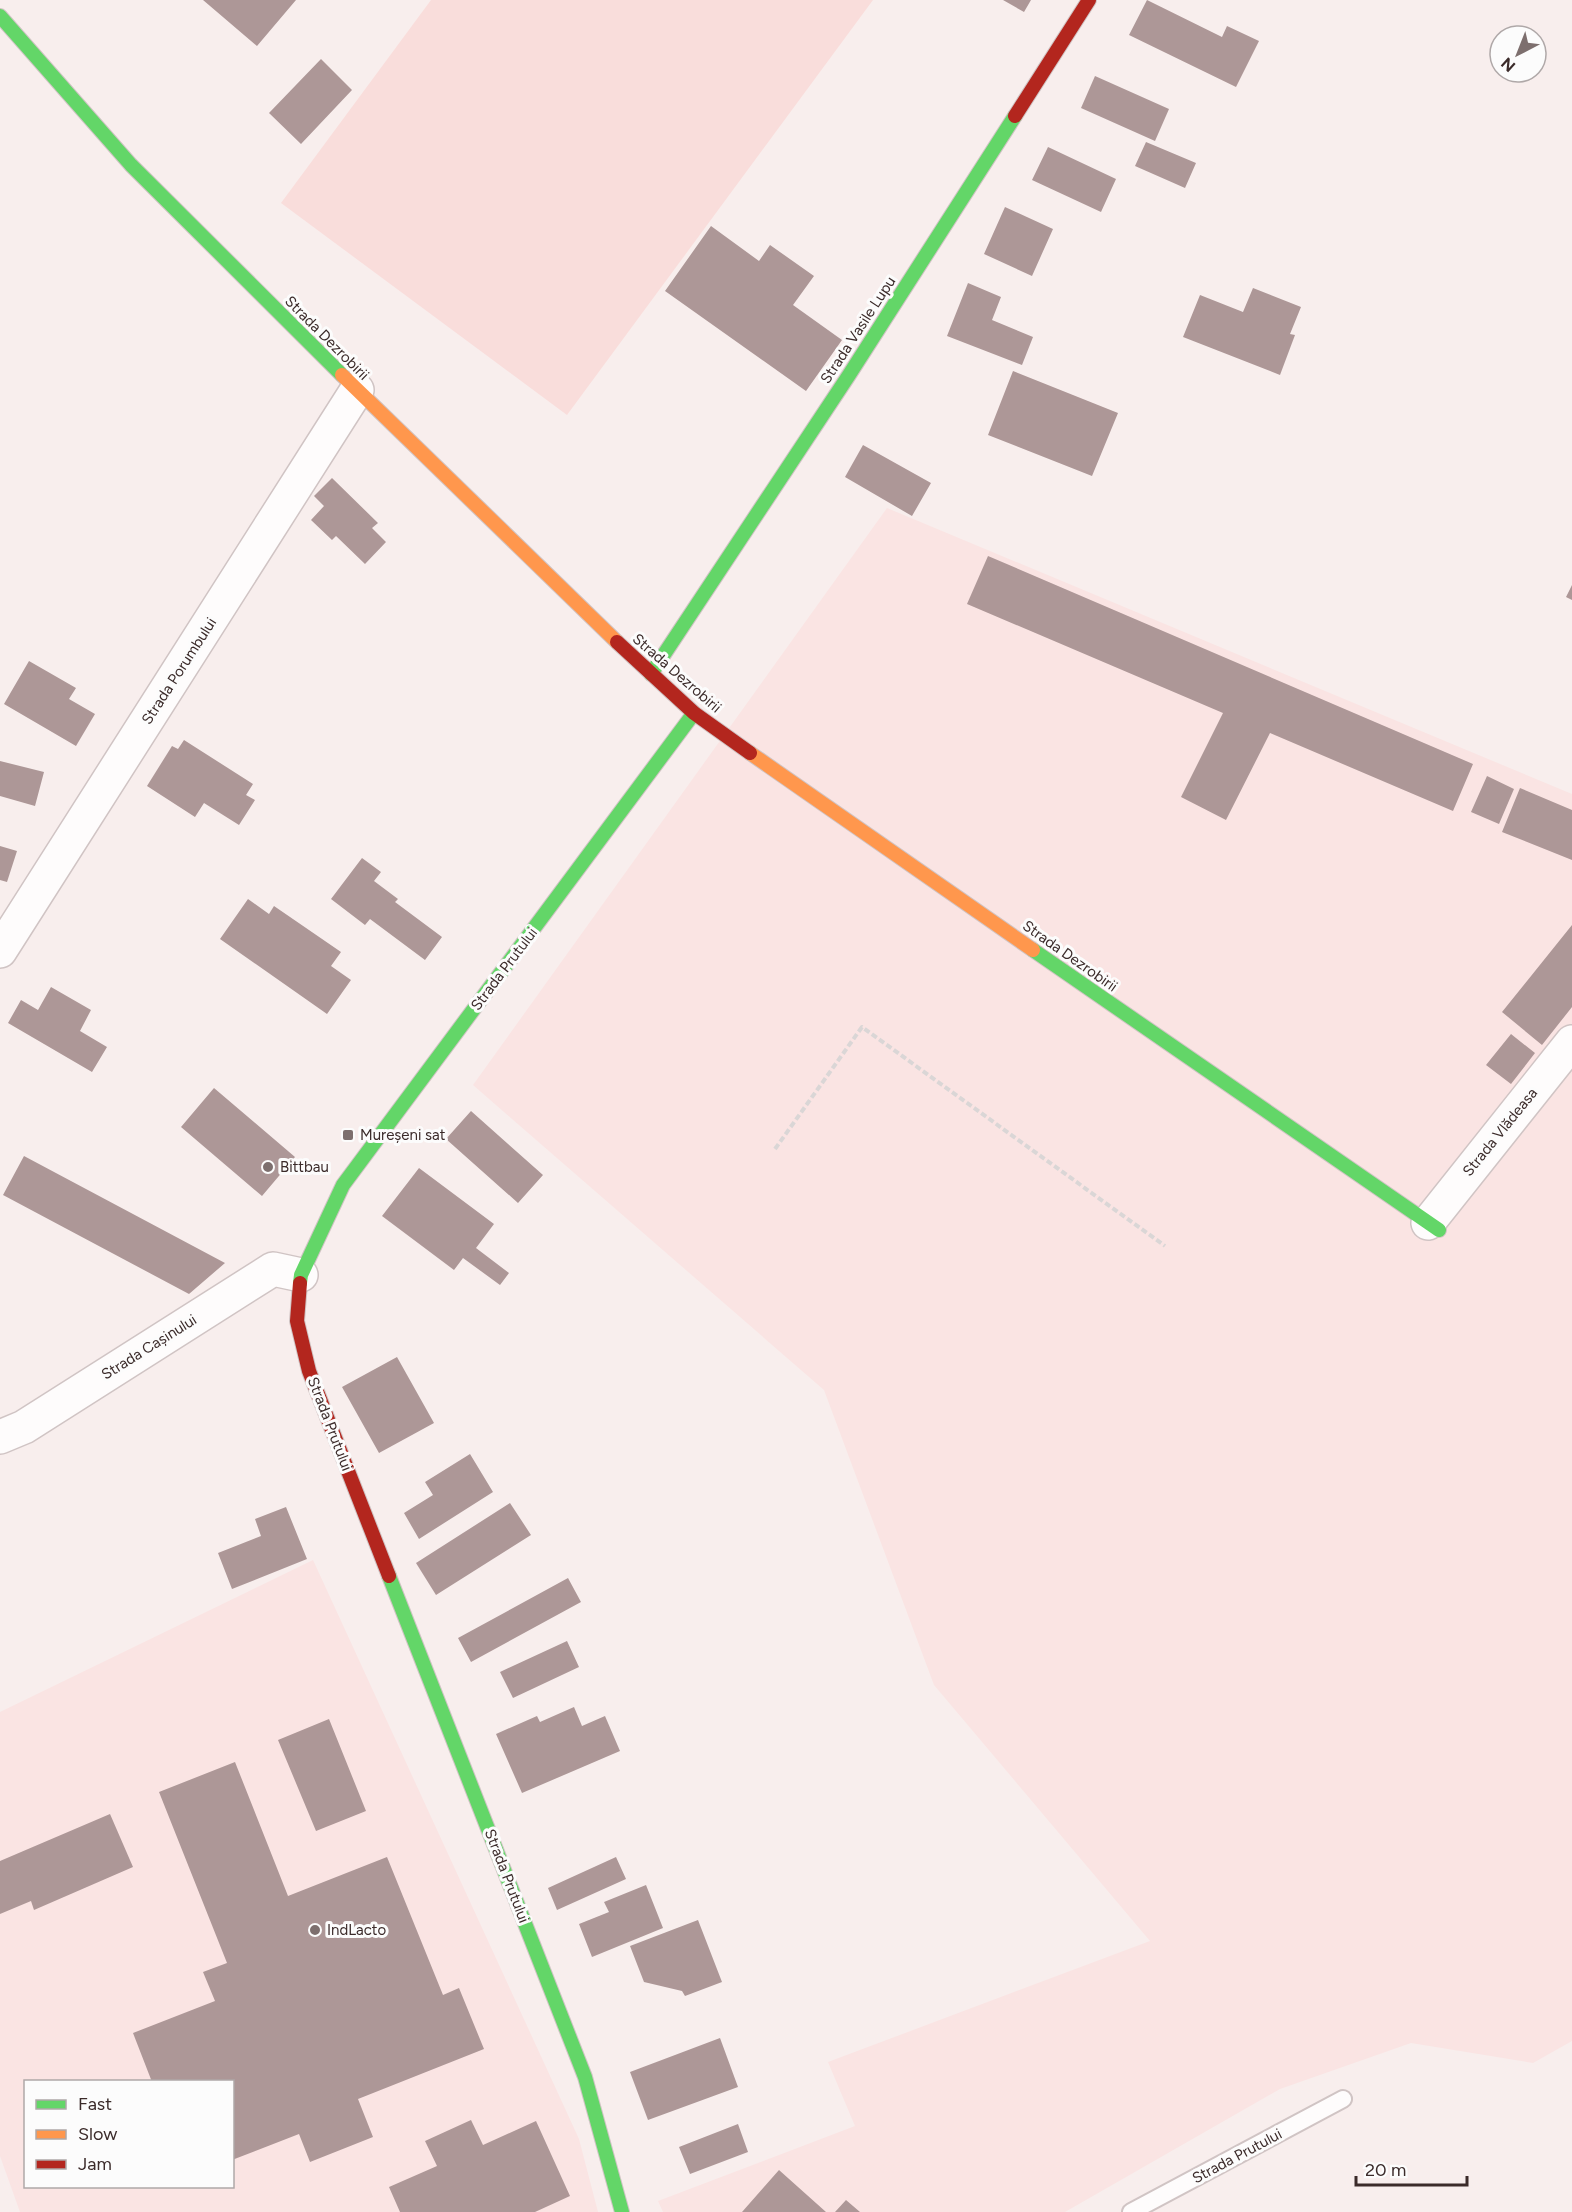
<svg xmlns="http://www.w3.org/2000/svg" width="1572" height="2212" viewBox="0 0 1572 2212" font-family="Figtree,sans-serif">
<style>
.built{fill:#fae4e3;fill-rule:evenodd}
.green{fill:#f9dddb}
.building{fill:#ad9797}
.lines{fill:none;stroke-linecap:round;stroke-linejoin:round}
.lane-casing{stroke:#d0c4c4;stroke-width:20}
.street-casing{stroke:#d0c4c4;stroke-width:36}
.fast-casing{stroke:#d0c4c4;stroke-width:16}
.slow-casing{stroke:#d0c4c4;stroke-width:16}
.jam-casing{stroke:#d0c4c4;stroke-width:16}
.path{stroke:#dad6d6;stroke-width:4;stroke-dasharray:6 3;stroke-linecap:butt}
.lane{stroke:#fefcfc;stroke-width:16}
.street{stroke:#fefcfc;stroke-width:33}
.fast{stroke:#63d668;stroke-width:14}
.slow{stroke:#ff974d;stroke-width:14}
.jam{stroke:#b3261e;stroke-width:14}
.poi-dot{fill:#7d6f6e;stroke:#fcfcfc;stroke-width:2}
.labels{text-anchor:middle;stroke-width:6;stroke-linejoin:round;paint-order:stroke}
.street-label{font-size:15px;fill:#3b2b2a;stroke:#fcfcfc}
.poi-label{font-size:15px;fill:#3b2b2a;stroke:#fcfcfc;text-anchor:start}
</style>
<rect width="100%" height="100%" fill="#f8eeed"/>
<!-- built -->
<path class="built" d="M887,508L1572,794V2041L1533,2063L1411,2043L1280,2089L1065,2212H663L658,2201L855,2126L828,2062L1150,1941L934,1685L824,1390L473,1085Z
M313,1560L579,2139L598,2212H20L0,2156V1712ZM26,2082H232V2186H26Z"/>
<!-- green -->
<path class="green" d="M431,0H873L567,415L281,203Z"/>
<!-- building -->
<path class="building" d="M203,0H296L257,46Z
M1003,0H1031L1024,12Z
M1147,0L1222,37L1227,26L1259,41L1236,87L1129,35Z
M321,59L352,90L301,144L269,113Z
M1095,76L1169,109L1155,141L1081,108Z
M1146,142L1196,163L1185,188L1135,166Z
M1048,147L1116,179L1101,212L1032,180Z
M1005,207L1053,229L1032,276L984,254Z
M711,226L759,261L770,245L814,276L793,305L842,340L806,391L665,291Z
M968,283L1001,297L992,320L1033,337L1022,365L947,336Z
M1253,288L1301,307L1290,334L1295,335L1280,375L1183,337L1200,295L1243,312Z
M1013,371L1118,413L1092,476L988,435Z
M863,445L931,483L912,516L845,477Z
M332,478L378,523L372,528L386,542L365,564L336,536L332,540L311,520L324,506L314,496Z
M988,556L1473,764L1453,811L1270,733L1226,820L1181,797L1223,713L967,604Z
M1572,585V600L1566,597Z
M29,661L76,688L69,699L95,714L76,746L4,704Z
M184,740L253,784L246,795L255,800L239,825L204,803L195,817L147,786L172,746L178,749Z
M0,761L44,772L35,806L0,796Z
M1487,776L1514,789L1499,824L1471,812Z
M1520,788L1572,810V860L1502,832Z
M0,846L17,851L7,882L0,880Z
M362,858L381,872L374,881L398,899L395,902L442,937L425,960L370,919L365,925L331,899Z
M248,899L269,914L274,906L341,952L331,966L351,980L327,1014L220,939Z
M1572,925V1007L1542,1045L1502,1012Z
M51,987L91,1010L80,1031L107,1047L92,1072L8,1023L21,1000L38,1010Z
M1511,1034L1535,1053L1511,1084L1486,1065Z
M214,1088L295,1157L262,1196L181,1127Z
M471,1111L543,1175L518,1203L446,1139Z
M24,1156L225,1263L189,1294L3,1195Z
M419,1168L494,1224L476,1248L509,1273L500,1285L463,1258L454,1270L382,1216Z
M397,1357L434,1423L379,1453L342,1387Z
M470,1454L493,1492L419,1539L404,1513L433,1495L425,1482Z
M510,1503L531,1535L436,1595L416,1563Z
M286,1507L307,1559L232,1589L218,1553L261,1536L255,1519Z
M568,1578L581,1602L471,1662L458,1638Z
M567,1641L579,1667L513,1698L500,1672Z
M574,1707L582,1726L605,1716L620,1751L522,1793L496,1734L537,1716L540,1722Z
M329,1719L366,1811L316,1831L278,1740Z
M235,1762L288,1896L387,1857L443,1995L459,1988L484,2049L358,2099L373,2137L310,2162L299,2134L232,2160V2082H152L133,2033L215,2001L203,1972L227,1963L159,1792Z
M110,1814L133,1867L34,1910L31,1901L0,1914V1861Z
M616,1857L626,1879L557,1910L548,1888Z
M646,1885L663,1928L592,1957L579,1924L609,1912L604,1902Z
M698,1920L722,1982L685,1996L682,1991L644,1982L630,1946Z
M720,2038L738,2087L648,2120L630,2072Z
M471,2120L483,2145L536,2121L570,2196L535,2212H400L389,2187L437,2166L425,2141Z
M738,2124L748,2152L690,2174L679,2147Z
M779,2170L826,2212H742Z
M846,2200L860,2212H835Z"/>
<g class="lines">
<defs>
<path id="lane" d="M1131,2212L1343,2099"/>
<path id="street" d="M0,951L357,390
M1428,1223L1572,1042
M0,1437L24,1427L273,1269L301,1275"/>
<path id="fast" d="M0,16L131,165L342,375
M651,674L849,375L1015,116
M1033,950L1439,1230
M300,1283L301,1275L343,1185L694,713
M389,1576L585,2077L622,2212"/>
<path id="slow" d="M342,375L617,642
M750,753L1033,950"/>
<path id="jam" d="M1015,116L1089,0
M617,642L694,713L750,753
M300,1283L297,1321L309,1371L389,1576"/>
</defs>
<!-- lane casing -->
<use href="#lane" class="lane-casing"/>
<!-- street casing -->
<use href="#street" class="street-casing"/>
<!-- fast casing -->
<use href="#fast" class="fast-casing"/>
<!-- slow casing -->
<use href="#slow" class="slow-casing"/>
<!-- jam casing -->
<use href="#jam" class="jam-casing"/>
<!-- path -->
<path class="path" d="M775,1149L862,1027L1165,1246"/>
<!-- lane -->
<use href="#lane" class="lane"/>
<!-- street -->
<use href="#street" class="street"/>
<!-- fast -->
<use href="#fast" class="fast"/>
<!-- slow -->
<use href="#slow" class="slow"/>
<!-- jam -->
<use href="#jam" class="jam"/>
</g>
<!-- markers -->
<g class="poi-dot">
<rect x="342" y="1129" width="12" height="12" rx="3"/>
<circle cx="268" cy="1167" r="6"/>
<circle cx="315" cy="1930" r="6"/>
</g>
<g class="labels">
<!-- street labels -->
<g class="street-label">
<text transform="translate(858 330) rotate(-57)" y="5">Strada Vasile Lupu</text>
<text transform="translate(327 338) rotate(45)" y="5">Strada Dezrobirii</text>
<text transform="translate(179 671) rotate(-57)" y="5">Strada Porumbului</text>
<text transform="translate(677 673) rotate(41)" y="5">Strada Dezrobirii</text>
<text transform="translate(1070 956) rotate(35)" y="5">Strada Dezrobirii</text>
<text transform="translate(504 969) rotate(-53)" y="5">Strada Prutului</text>
<text transform="translate(1500 1132) rotate(-51)" y="5">Strada Vlădeasa</text>
<text transform="translate(149 1347) rotate(-32)" y="5">Strada Cașinului</text>
<text transform="translate(330 1424) rotate(69)" y="5">Strada Prutului</text>
<text transform="translate(507 1876) rotate(69)" y="5">Strada Prutului</text>
<text transform="translate(1237 2156) rotate(-28)" y="5">Strada Prutului</text>
</g>
<!-- poi labels -->
<g class="poi-label">
<text x="360" y="1140">Mureșeni sat</text>
<text x="280" y="1172">Bittbau</text>
<text x="327" y="1935">IndLacto</text>
</g>
</g>
<!-- legend -->
<rect x="24" y="2080" width="210" height="108" fill="#fcfcfc" stroke="#afa8a8" stroke-width="1.5"/>
<rect x="36" y="2100" width="30" height="9" fill="#63d668" stroke="#afa8a8" stroke-width="1.5"/>
<text x="78" y="2110" font-size="18" fill="#3b2b2a">Fast</text>
<rect x="36" y="2130" width="30" height="9" fill="#ff974d" stroke="#afa8a8" stroke-width="1.5"/>
<text x="78" y="2140" font-size="18" fill="#3b2b2a">Slow</text>
<rect x="36" y="2160" width="30" height="9" fill="#b3261e" stroke="#afa8a8" stroke-width="1.5"/>
<text x="78" y="2170" font-size="18" fill="#3b2b2a">Jam</text>
<!-- north arrow -->
<g transform="translate(1518 54) rotate(222)"><circle r="28" fill="#fcfcfc" stroke="#afa8a8" stroke-width="1.5"/>
<path d="M0-4.5L10 22L0 15L-10 22Z" fill="#7d6f6e"/>
<text y="-9" font-size="16" font-weight="bold" text-anchor="middle" fill="#3b2b2a">N</text>
</g>
<!-- scale -->
<path d="M1356 2176v9h111v-9" fill="none" stroke="#3b2b2a" stroke-width="3"/>
<text x="1365" y="2176" font-size="18" fill="#3b2b2a" stroke="#fcfcfc" stroke-width="4.5" paint-order="stroke">20 m</text>
</svg>
